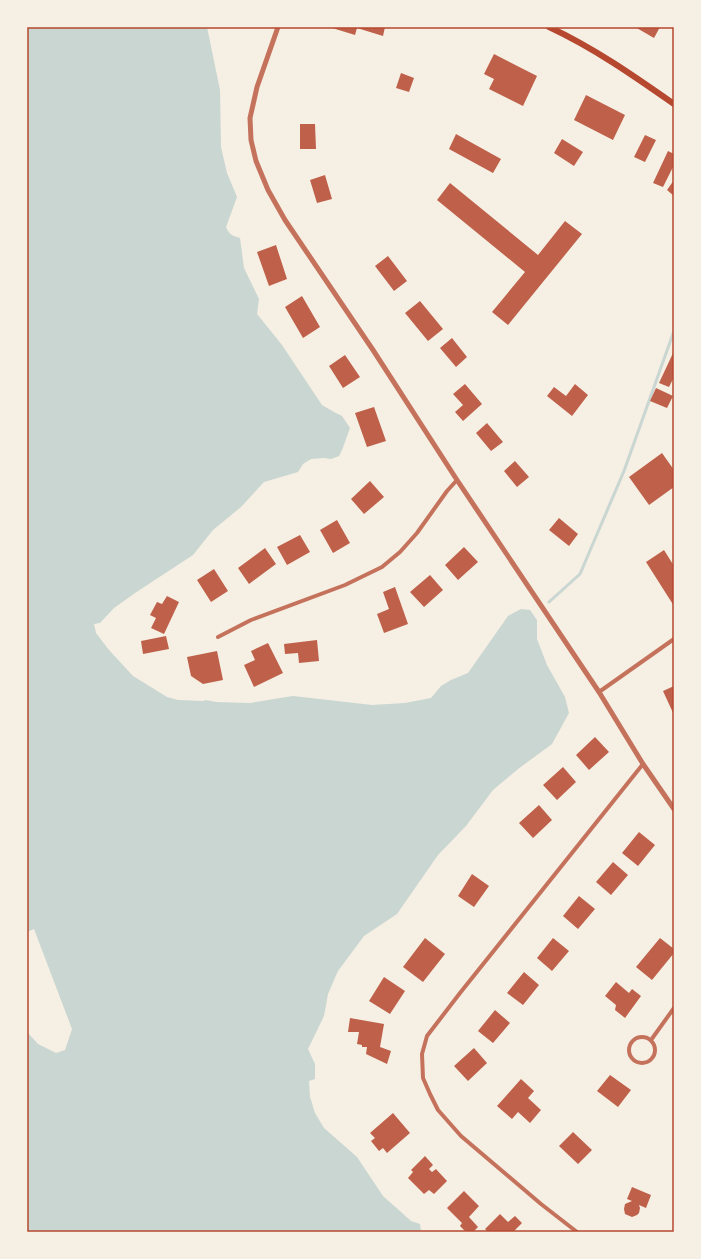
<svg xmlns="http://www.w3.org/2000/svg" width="701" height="1259" viewBox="0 0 701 1259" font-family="'Open Sans',sans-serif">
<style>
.water{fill:#c9d6d2}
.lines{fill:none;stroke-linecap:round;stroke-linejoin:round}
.stream{stroke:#c9d6d2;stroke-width:3}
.building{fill:#bf614a}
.minor{stroke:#c5725c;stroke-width:4}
.tertiary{stroke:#c5725c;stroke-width:5}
.secondary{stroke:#b5482f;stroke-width:6}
.neatline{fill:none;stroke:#b5482f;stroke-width:1.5}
</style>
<rect width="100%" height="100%" fill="#f6efe4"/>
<!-- water -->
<path class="water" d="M27,27H207L220,90L221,147L227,173L237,197L226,227C229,235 233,236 240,238L244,268L259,299L257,314L282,345L322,405L334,412L342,416L350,428L342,450L339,456L331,459L324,458L311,459L303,464L298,472L264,482L241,507L213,530L193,555L135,593L114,608L100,623L94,624L96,633L109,650L133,676L167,697L178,700L203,701L206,700L216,702L250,703L293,696L372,705L405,703L431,698L441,686L451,680L468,673L508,616L521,609L530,610L537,620V639L547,665L565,697L569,713L552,744L518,769L493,790L466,826L438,855L397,914L364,936L338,971L328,994L324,1016L308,1049L315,1064V1079L309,1081L310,1097L315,1113L324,1128L357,1157L383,1196L411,1221L420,1224L421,1232H27V1032L38,1044L56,1053L65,1050L72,1029L34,929L27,932Z"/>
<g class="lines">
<!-- stream -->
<path class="stream" d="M549,602L580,574L624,471L674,331"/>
</g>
<!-- building -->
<path class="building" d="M329,27H385L383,36L357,28L355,35Z
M635,27H660L654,38Z
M494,54L537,76L523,106L489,89L494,79L484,74Z
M401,73L414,78L409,92L396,88Z
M586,95L625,115L613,140L574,120Z
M300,124H315L316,149H300Z
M456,134L501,159L493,173L449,149Z
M645,135L656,140L645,162L634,157Z
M562,139L583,152L574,166L554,153Z
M668,151L674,154V165L663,187L653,183Z
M325,175L332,199L317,203L310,180Z
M674,180V196L667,190Z
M450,183L538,255L565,221L582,234L508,325L492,312L525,272L437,200Z
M276,245L287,279L269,286L257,252Z
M388,256L407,281L394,291L375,266Z
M302,296L320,327L303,338L285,307Z
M420,301L443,329L428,341L405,313Z
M452,338L467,357L456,367L440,348Z
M674,351V380L673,379L669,387L659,383Z
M345,355L360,377L343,388L329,366Z
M465,384L482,404L463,421L455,412L463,405L453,394Z
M575,384L588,395L572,416L547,396L554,387L566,396Z
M656,388L673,396L667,408L650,401Z
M374,407L386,441L367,447L355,413Z
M487,423L503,442L491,451L476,433Z
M662,453L674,470V487L649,505L629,477Z
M515,461L529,477L517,487L504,471Z
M370,481L384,497L364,514L351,499Z
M559,518L578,534L569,546L549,530Z
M337,520L350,543L333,553L320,530Z
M300,535L310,552L287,565L277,547Z
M464,547L478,562L458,580L445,565Z
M265,548L276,564L249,584L238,568Z
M664,550L674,566V606L646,562Z
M214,569L228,591L211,602L197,580Z
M430,575L443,590L424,607L410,592Z
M395,587L408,624L384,633L377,614L389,609L383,592Z
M167,596L179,602L164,634L151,628L156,618L150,615L157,602L162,604Z
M166,636L169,649L143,654L141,641Z
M317,640L319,661L299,663L298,653L285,654L284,644Z
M268,643L283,673L254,687L244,665L255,660L251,651Z
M217,651L223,680L203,684L191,676L187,657Z
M674,686V715L663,691Z
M595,737L609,752L589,770L576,755Z
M563,767L576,782L557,800L543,785Z
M539,805L552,820L533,838L519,823Z
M639,832L655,845L638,866L622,853Z
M613,862L628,875L611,895L596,882Z
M472,874L489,886L474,907L458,896Z
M579,896L595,909L578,929L563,916Z
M425,938L445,954L423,982L403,967Z
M553,938L569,951L552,971L537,958Z
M660,938L674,949V953L652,980L636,967Z
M524,972L539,985L523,1005L507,993Z
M384,977L405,991L390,1014L369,1001Z
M616,982L629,993L632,989L641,996L625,1018L615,1010L616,1005L605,996Z
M495,1010L510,1023L493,1043L478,1031Z
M350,1018L384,1024L380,1047L391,1051L387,1064L366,1054L367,1047H362V1045L357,1044L359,1032H348Z
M474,1048L487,1063L468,1081L454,1066Z
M610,1075L631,1090L618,1107L597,1091Z
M521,1079L534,1091L528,1098L541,1110L530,1123L518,1112L512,1119L497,1106Z
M393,1113L410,1133L387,1153L383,1148L379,1151L371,1141L375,1138L370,1133Z
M573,1132L592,1150L578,1164L559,1146Z
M425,1156L433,1165L429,1169L432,1172L436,1169L447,1181L434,1194L429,1190L424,1194L408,1178L413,1172L411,1170Z
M632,1187L651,1195L646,1208L639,1205L640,1208L639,1213L637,1215L632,1217L625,1214L624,1209L625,1204L632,1201L627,1199Z
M464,1191L479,1206L469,1217L478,1227L473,1232H466L460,1226L462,1223L447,1208Z
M500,1214L508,1222L515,1216L522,1223L513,1232H488L485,1229Z"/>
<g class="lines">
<!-- minor -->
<path class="minor" d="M218,637L251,620L345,585L382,567L400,552L417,533L447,491L457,480
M599,692L674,639
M629 1050a13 13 0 1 1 26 0a13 13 0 1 1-26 0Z
M651,1040L674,1008
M577,1232L541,1204L461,1136L438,1110L430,1094L423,1078L422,1054L427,1036L460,993L643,764"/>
<!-- tertiary -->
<path class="tertiary" d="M278,27L257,87L250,118L251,140L256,161L268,190L285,220L373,350L457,480L599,692L643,764L674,809"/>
<!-- secondary -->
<path class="secondary" d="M549,27C594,48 634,76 674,104"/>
</g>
<!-- border -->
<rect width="701" height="1259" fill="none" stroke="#f6efe4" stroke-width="56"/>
<rect x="28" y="28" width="645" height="1203" class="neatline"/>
</svg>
